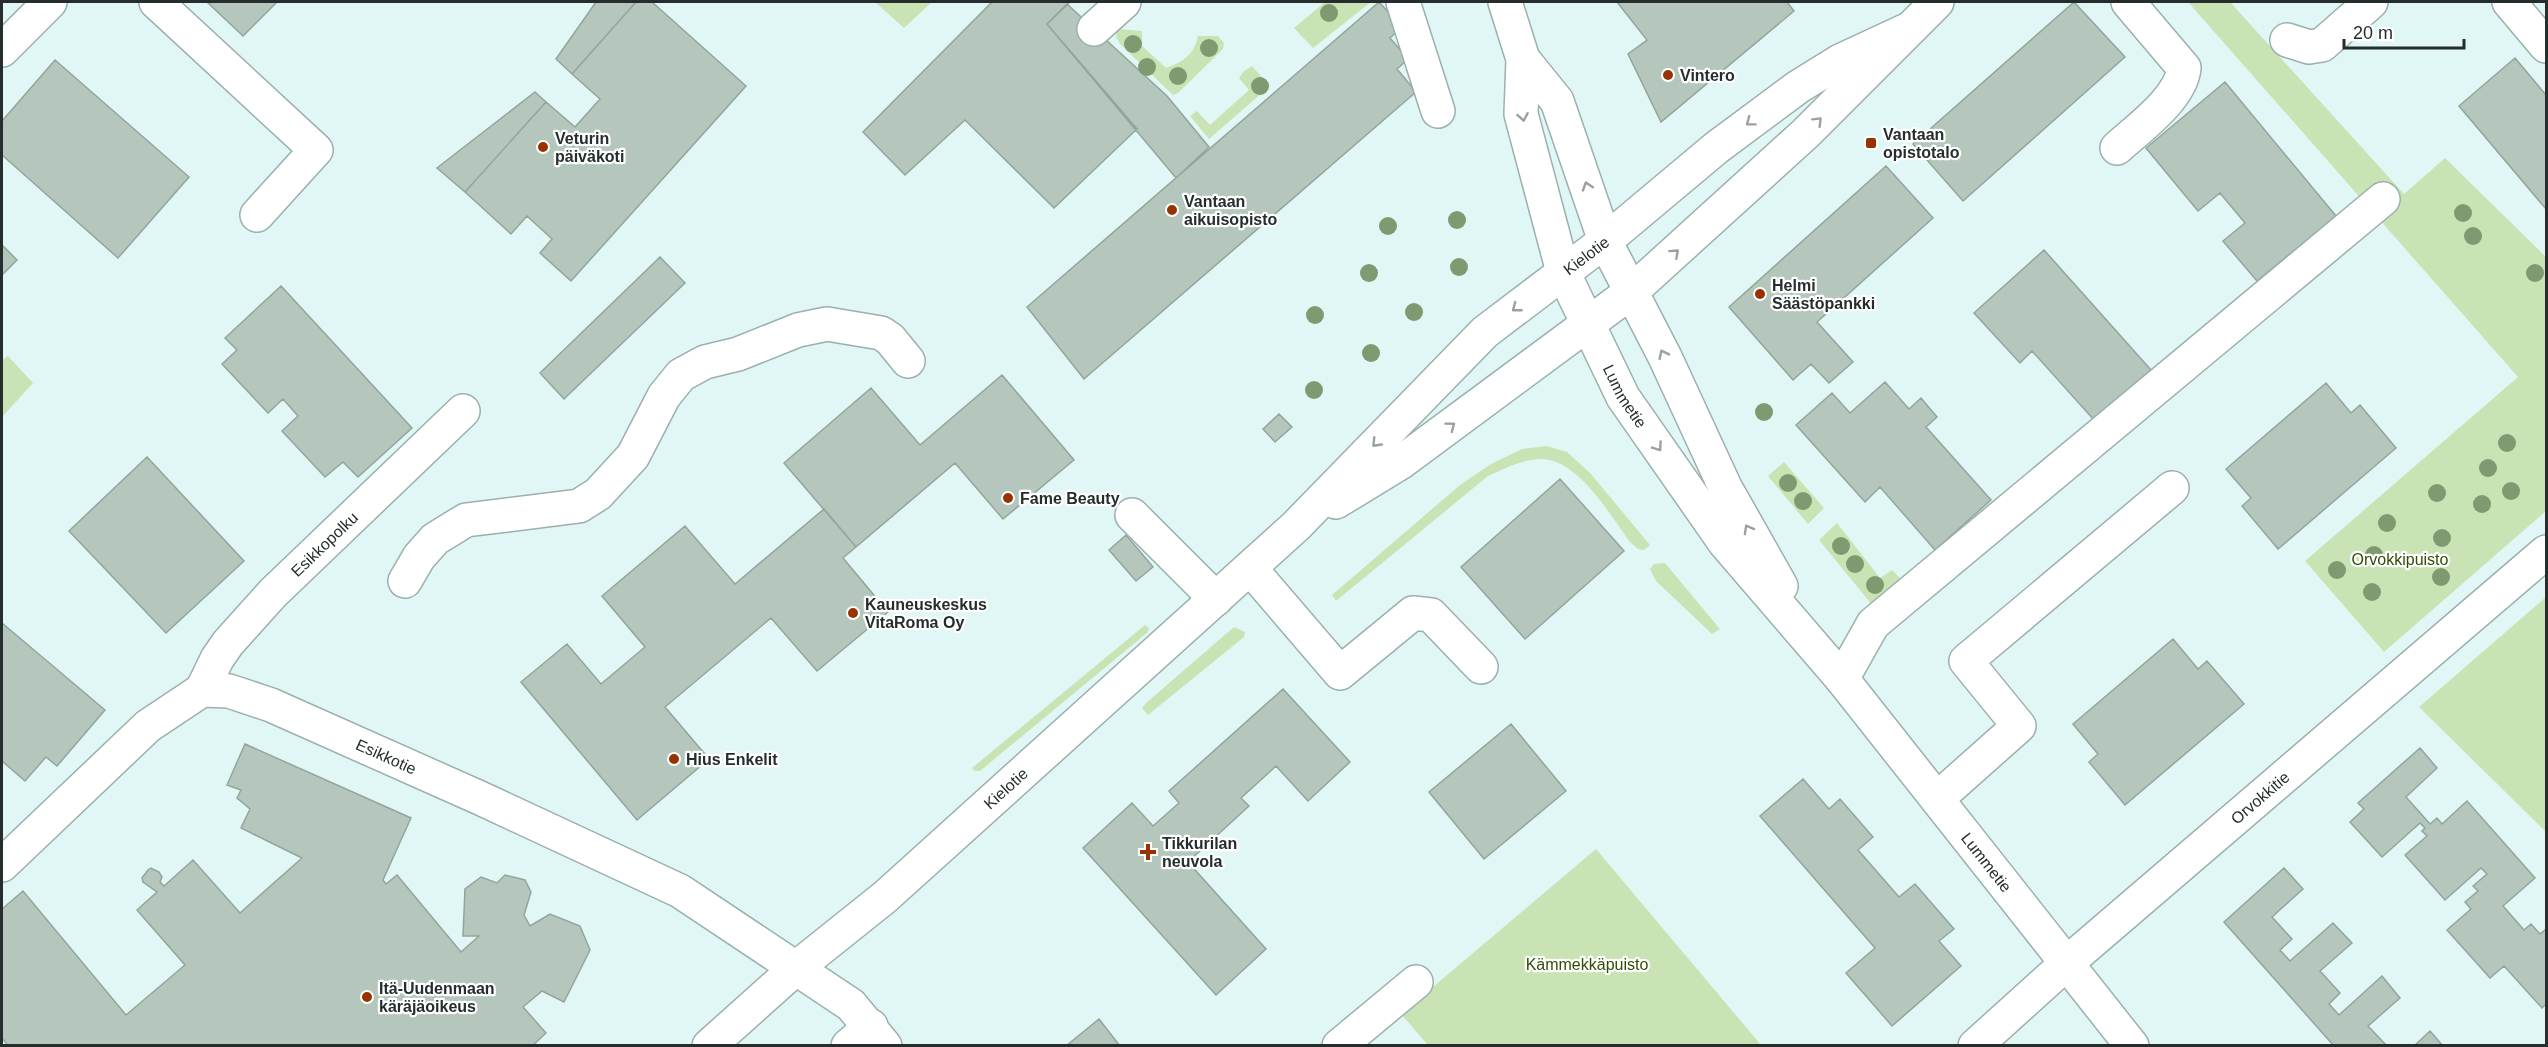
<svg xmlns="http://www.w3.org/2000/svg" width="2548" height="1047" viewBox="0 0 2548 1047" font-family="Arial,sans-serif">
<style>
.green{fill:#cae3b5}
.building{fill:#b5c7bd;stroke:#93a59b;stroke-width:1.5}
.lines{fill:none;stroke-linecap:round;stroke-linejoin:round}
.minor-casing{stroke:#9ab0af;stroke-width:36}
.minor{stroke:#fff;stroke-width:33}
.tree{fill:#7f9a71}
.oneway{stroke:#9da0a0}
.poi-dot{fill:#973202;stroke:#fff;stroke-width:2}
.labels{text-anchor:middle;stroke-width:4.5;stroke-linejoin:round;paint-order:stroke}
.poi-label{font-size:16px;font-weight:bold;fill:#252d2d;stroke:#fff;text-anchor:start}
.street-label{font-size:16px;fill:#252d2d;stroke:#fff}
.park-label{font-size:16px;fill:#2f4e04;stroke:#fff}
</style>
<rect width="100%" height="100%" fill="#e0f7f6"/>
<!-- green -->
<path class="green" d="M875,2H932L904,28Z
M1325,2H1371L1313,48L1294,28Z
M2188,2H2230L2404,194L2445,158L2546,257V511L2384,652L2305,561L2518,377Z
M1117,29L1142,31V46L1166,68C1184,62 1194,54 1198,36H1218L1224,43L1223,49L1178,93L1173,95L1120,44L1116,37Z
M1252,66L1270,86L1209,139L1190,116L1197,111L1210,125L1249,90L1239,78L1244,71Z
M8,356L33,383L2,417V360Z
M1546,446L1567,452L1591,474L1650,545L1644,550L1638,549L1630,542C1610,515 1578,459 1541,459C1523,459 1504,469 1488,476L1336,601L1332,595L1460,485L1491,464L1522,449Z
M1784,462L1824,508L1808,524L1768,476Z
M1837,523L1880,578L1892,570L1903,581L1873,606L1819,540Z
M1665,563L1720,629L1712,634L1656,581L1650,569L1654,564Z
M2546,597V832L2419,707Z
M1145,625L1149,628L1148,632L980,771H975L972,768Z
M1234,627L1245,632L1244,637L1148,715L1142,708L1146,703Z
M1596,849L1761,1045H1428L1401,1014Z"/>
<!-- building -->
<path class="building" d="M207,2H277L243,36Z
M596,2H636L572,74L556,59Z
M636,2H652L746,86L571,281L540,253L552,239L527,216L511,234L465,192L546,102L575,127L600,99L572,74Z
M992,2H1070L1047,24L1137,129L1054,208L965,120L905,175L863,132Z
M1379,2L1402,27L1390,38L1408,59L1397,69L1416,92L1084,379L1027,307Z
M1617,2H1787L1794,11L1661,122L1628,54L1647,40Z
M2074,2L2125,57L1963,201L1913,144Z
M1067,4L1167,96L1209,147L1176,178L1047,24Z
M2515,58L2546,95V209L2459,106Z
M55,60L189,177L118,258L2,155V121Z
M2225,82L2336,216L2257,281L2223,241L2245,223L2220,193L2198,211L2146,148Z
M535,92L546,102L465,192L437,168Z
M1886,166L1933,218L1817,322L1853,362L1829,383L1811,364L1793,380L1729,307Z
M2,245L17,260L2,275Z
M2044,250L2151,370L2094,420L2032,351L2020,363L1974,313Z
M660,257L685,283L564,399L540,373Z
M281,286L412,428L358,477L343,462L325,477L282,431L298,416L283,399L268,413L222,364L237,350L225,338Z
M1002,375L1074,460L1003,519L955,463L856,547L784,463L871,388L920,445Z
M1885,382L1909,409L1921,398L1937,417L1926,427L1991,500L1935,550L1880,487L1865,502L1796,425L1832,393L1850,413Z
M2326,383L2351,413L2360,405L2396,448L2278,549L2242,506L2251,498L2226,469Z
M1279,414L1292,427L1275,442L1263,429Z
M147,457L244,561L166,633L69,531Z
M1560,479L1624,551L1525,639L1461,567Z
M824,509L856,547L843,558L888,612L817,671L771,618L665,707L709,759L637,820L521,682L567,644L601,684L645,647L602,596L685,526L735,584Z
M1126,535L1153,567L1136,581L1109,550Z
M2,623L105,710L57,766L46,757L25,781L2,761Z
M2173,639L2198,669L2207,661L2244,704L2125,805L2089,762L2098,754L2073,724Z
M1283,689L1350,762L1308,801L1276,766L1241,798L1249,806L1188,862L1266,949L1216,995L1083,848L1132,803L1153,826L1179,803L1169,791Z
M1511,724L1566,791L1484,859L1429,792Z
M245,744L411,818L383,880L386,884L397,875L461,952L479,936H463L465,889L481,877L497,883L505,875L525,880L531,892L524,915L530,926L550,914L580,926L590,950L564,1002L542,991L523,1007L546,1033L532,1046H8L2,1038V909L23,891L126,1015L185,965L137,910L157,892L143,882L142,878L148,870L151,868L159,872L162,877L160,882L164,886L193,860L240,913L302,858L241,828L250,809L237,798L241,790L227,785Z
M2420,748L2437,768L2406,797L2430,824L2437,818L2442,824L2467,801L2535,878L2503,906L2524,930L2531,924L2540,934L2546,929V1004L2542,1008L2504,966L2490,978L2447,930L2471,909L2465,902L2478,891L2473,886L2487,874L2481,868L2445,900L2405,855L2427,836L2422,831L2425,828L2420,823L2382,857L2350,822L2364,809L2358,803Z
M1803,779L1829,809L1840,799L1873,837L1858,850L1899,897L1915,884L1954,929L1939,941L1961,966L1892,1026L1846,973L1875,948L1760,816Z
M2284,868L2303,889L2272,917L2292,939L2280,950L2290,961L2333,923L2352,943L2320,971L2340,993L2329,1004L2339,1015L2382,976L2400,998L2368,1026L2387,1046H2334L2224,922Z
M1099,1019L1120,1046H1066Z
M2430,1031L2443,1046H2414Z"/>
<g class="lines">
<defs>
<g id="minor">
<path d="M156,2L316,150L257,215"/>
<path d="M1403,2L1438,111"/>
<path id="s1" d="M1505,2L1523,59L1521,114L1563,272L1623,397L1725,543L1842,679L2132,1046"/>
<path d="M2509,2L2546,46"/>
<path d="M1094,29L1124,2"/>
<path d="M2287,40L2309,47L2322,45L2371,2"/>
<path d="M2,50L50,2"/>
<path d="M1523,59L1557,101L1605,241L1665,357L1725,487L1781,586"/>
<path d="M2117,148C2139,128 2181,98 2184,68L2128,2"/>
<path d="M1336,502L1400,463L1631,292L1806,133L1937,2"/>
<path d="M1132,515L1216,599"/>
<path d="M1250,568L1340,673L1413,613L1431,615L1481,667"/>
<path d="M405,581L419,557L435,539L466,520L579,506L598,494L633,456L664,396L681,375L705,362L738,354L798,330L827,324L881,333L890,339L908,361"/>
<path d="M1842,679L1873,624L2383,199"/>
<path id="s2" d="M202,690L217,659L228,643L273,593L463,411"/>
<path d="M1938,798L2019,726L1966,661L2172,488"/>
<path id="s3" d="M2,865L148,726L202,690L229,691L271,705L480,798L680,891L851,1005L885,1046"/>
<path id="s4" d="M709,1046L795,969L885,897L1296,526L1485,332L1605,241L1716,148L1798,87L1840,61L1909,29"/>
<path d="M848,1046L871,1026"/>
<path d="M1339,1046L1416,982"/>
<path id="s5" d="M1975,1046L2068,962L2546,552"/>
</g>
</defs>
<!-- minor casing -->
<use href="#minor" class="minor-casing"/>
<!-- minor -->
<use href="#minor" class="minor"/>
</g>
<!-- trees -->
<g class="tree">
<circle cx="1329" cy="13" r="9"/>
<circle cx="1133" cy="44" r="9"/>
<circle cx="1209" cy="48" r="9"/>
<circle cx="1147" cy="67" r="9"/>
<circle cx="1178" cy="76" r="9"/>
<circle cx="1260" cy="86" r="9"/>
<circle cx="2463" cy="213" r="9"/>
<circle cx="1457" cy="220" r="9"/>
<circle cx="1388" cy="226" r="9"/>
<circle cx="2473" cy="236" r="9"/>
<circle cx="1459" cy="267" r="9"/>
<circle cx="1369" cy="273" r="9"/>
<circle cx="2535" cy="273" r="9"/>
<circle cx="1414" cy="312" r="9"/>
<circle cx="1315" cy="315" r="9"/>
<circle cx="1371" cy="353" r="9"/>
<circle cx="1314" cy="390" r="9"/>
<circle cx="1764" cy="412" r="9"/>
<circle cx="2507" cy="443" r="9"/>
<circle cx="2488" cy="468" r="9"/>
<circle cx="1788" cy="483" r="9"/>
<circle cx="2511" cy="491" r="9"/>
<circle cx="2437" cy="493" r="9"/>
<circle cx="1803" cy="501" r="9"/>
<circle cx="2482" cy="504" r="9"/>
<circle cx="2387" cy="523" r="9"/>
<circle cx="2442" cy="538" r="9"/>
<circle cx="1841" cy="546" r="9"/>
<circle cx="2374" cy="555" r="9"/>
<circle cx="1855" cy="564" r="9"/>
<circle cx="2337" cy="570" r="9"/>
<circle cx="2441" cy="577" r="9"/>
<circle cx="1875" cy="585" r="9"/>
<circle cx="2372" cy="592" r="9"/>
</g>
<!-- one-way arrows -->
<defs><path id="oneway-chevron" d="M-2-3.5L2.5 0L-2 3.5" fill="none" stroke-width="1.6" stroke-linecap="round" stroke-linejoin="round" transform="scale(1.5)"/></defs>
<g class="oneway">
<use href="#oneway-chevron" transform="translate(1523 117) rotate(80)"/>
<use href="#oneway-chevron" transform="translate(1818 121) rotate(-45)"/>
<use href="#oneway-chevron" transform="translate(1750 122) rotate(143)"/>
<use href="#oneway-chevron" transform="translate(1587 186) rotate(-108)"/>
<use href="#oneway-chevron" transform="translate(1675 253) rotate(-42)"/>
<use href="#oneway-chevron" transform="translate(1516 308) rotate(142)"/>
<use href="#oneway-chevron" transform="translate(1663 354) rotate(-116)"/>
<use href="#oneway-chevron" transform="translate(1451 426) rotate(-37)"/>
<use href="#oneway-chevron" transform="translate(1376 443) rotate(134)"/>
<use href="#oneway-chevron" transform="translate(1658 447) rotate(55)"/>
<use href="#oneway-chevron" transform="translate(1748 529) rotate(-119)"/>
</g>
<!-- markers -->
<g class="poi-dot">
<circle cx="1668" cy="75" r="6"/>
<rect x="1865" y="137" width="12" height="12" rx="3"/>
<circle cx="543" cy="147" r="6"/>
<circle cx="1172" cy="210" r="6"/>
<circle cx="1760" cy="294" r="6"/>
<circle cx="1008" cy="498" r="6"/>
<circle cx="853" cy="613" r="6"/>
<circle cx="674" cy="759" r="6"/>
<path d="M1145 843h6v6h6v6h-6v6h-6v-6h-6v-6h6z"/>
<circle cx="367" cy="997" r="6"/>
</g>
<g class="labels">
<!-- poi labels -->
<g class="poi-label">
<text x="1680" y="81">Vintero</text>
<text x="1883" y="140">Vantaan<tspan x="1883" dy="18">opistotalo</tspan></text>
<text x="555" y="144">Veturin<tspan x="555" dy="18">päiväkoti</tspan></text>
<text x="1184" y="207">Vantaan<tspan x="1184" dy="18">aikuisopisto</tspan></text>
<text x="1772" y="291">Helmi<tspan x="1772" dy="18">Säästöpankki</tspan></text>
<text x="1020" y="504">Fame Beauty</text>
<text x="865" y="610">Kauneuskeskus<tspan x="865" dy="18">VitaRoma Oy</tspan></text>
<text x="686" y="765">Hius Enkelit</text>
<text x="1162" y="849">Tikkurilan<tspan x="1162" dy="18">neuvola</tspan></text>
<text x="379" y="994">Itä-Uudenmaan<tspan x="379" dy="18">käräjäoikeus</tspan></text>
</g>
<!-- street labels -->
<g class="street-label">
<text dy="6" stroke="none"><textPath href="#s4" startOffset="1182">Kielotie</textPath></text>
<text dy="6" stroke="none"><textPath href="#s1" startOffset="417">Lummetie</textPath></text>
<text dy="6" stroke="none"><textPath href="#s2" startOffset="192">Esikkopolku</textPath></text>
<text dy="6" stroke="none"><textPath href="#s3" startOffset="464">Esikkotie</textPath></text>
<text dy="6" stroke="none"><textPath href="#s4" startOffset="393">Kielotie</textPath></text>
<text dy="6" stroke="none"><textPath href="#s5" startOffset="378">Orvokkitie</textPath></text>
<text dy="6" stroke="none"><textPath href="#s1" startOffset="1008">Lummetie</textPath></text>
</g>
<!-- park labels -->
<g class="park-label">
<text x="2400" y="565">Orvokkipuisto</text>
<text x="1587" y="970">Kämmekkäpuisto</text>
</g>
</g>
<!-- border -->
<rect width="2548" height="1047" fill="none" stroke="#252d2d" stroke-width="6"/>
<!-- scale -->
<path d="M2344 39v9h120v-9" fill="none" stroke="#252d2d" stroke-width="3"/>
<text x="2353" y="39" font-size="18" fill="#252d2d" stroke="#ffffff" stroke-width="4.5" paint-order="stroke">20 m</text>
</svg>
